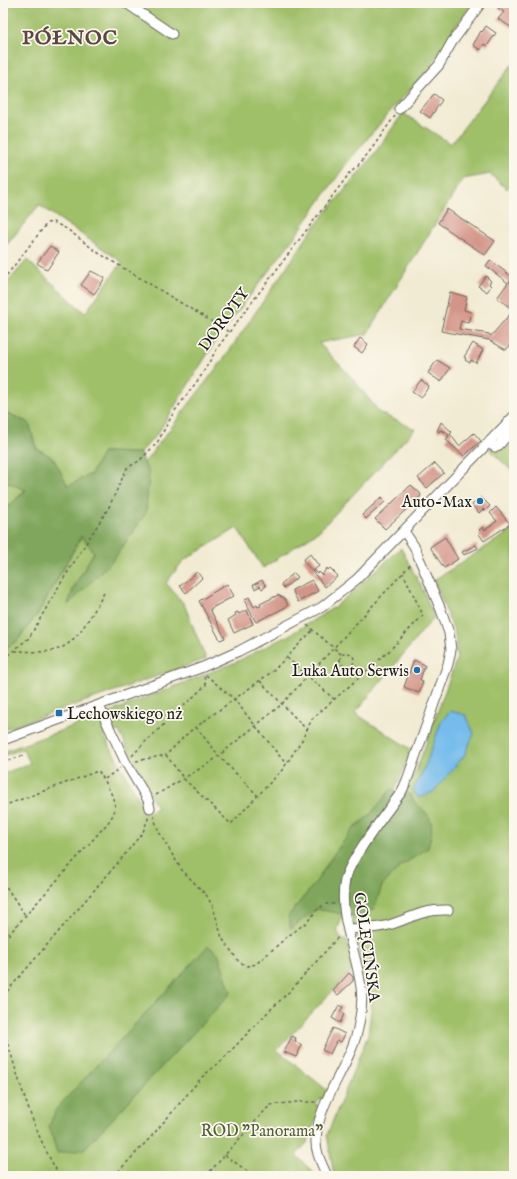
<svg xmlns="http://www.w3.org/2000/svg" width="517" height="1179" viewBox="0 0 517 1179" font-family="'IM FELL English',serif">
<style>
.green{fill:#9fbf68;stroke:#5e6e42;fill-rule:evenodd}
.forest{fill:#7fa65c;stroke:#4e613c}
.water{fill:#74bcec;stroke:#486c84}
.building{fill:#d49589}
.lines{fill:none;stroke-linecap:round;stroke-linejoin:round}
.minor-casing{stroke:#67645c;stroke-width:11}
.path{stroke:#67645c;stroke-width:1.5;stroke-dasharray:3 3;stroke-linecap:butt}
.minor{stroke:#fff;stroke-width:9}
.poi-dot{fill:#1f6fb2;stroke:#fbf7ec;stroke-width:1.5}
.labels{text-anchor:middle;stroke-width:3.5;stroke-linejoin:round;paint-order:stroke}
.street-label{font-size:16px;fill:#1c1c1c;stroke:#fbf7ec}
.poi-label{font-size:16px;fill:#1c1c1c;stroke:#fbf7ec;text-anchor:end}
.park-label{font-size:16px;fill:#505d3a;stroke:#fbf7ec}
.district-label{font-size:20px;font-weight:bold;letter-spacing:1px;fill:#5c4642;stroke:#fbf7ec}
</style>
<rect width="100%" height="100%" fill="#fbf7ec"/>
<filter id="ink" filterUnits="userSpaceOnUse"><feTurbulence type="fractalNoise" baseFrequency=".025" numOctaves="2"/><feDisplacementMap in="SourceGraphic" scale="8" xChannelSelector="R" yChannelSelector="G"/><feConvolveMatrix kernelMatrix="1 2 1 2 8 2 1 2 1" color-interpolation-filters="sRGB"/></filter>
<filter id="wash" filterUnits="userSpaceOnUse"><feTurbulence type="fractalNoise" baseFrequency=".012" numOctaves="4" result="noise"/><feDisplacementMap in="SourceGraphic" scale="16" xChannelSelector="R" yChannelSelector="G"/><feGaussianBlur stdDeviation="0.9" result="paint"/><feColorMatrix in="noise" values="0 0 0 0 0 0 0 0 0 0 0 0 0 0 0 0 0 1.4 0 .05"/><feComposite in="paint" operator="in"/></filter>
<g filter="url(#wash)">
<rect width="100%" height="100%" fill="#f2ebd3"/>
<!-- green -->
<path class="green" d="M10,3H473L459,21L428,71L394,107L347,163L296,235L217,339L158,433L140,453L103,452L91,474L68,486L53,458L36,448L29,423L3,411V287L27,260L85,313L122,262L39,205L5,247L3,245V13Z
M514,62V181L507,189L490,174L463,179L367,334L319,343L352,378L380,413L415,429L319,531L263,568L237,528L183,561L166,583L184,604L206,659L3,730V649L17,641L39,612L82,536L94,552L74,587L68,604L89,584L149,474L144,463L225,357L314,227L372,157L403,113L451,144Z
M514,426V473L490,450Z
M3,481L26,489L3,512Z
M514,529V1176H334L327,1135L368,1035L372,1003L368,1002L347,893L416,771L457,658L455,634L434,580Z
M401,548L422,588L434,617L355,713L412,750L397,785L366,831L342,919L337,930L341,939L347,941L353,969L277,1050L328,1091C323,1100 318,1099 316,1105L319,1106L320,1108L307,1143L296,1155L317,1176H10L3,1172V774L30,763L23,749L3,756V752L108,713L236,662L291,634L336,606ZM119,731L157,808L144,814L140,801L103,734Z"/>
<!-- forest -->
<path class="forest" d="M3,411L29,423L36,448L53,458L68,486L91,474L103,452L140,453L149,474L146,513L114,559L68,605L74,587L94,552L81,536L39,612L17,641L3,649V512L26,490L3,481Z
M391,789L411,795C416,808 421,805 427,814C435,824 431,837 428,848L401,866L382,886L374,909L359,917L316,909L291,929L288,916L316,882L333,855L354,828L370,815Z
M208,946L218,953L231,993L83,1150L57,1153L49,1126L57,1108Z"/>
<!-- water -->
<path class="water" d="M450,711L466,715L474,734L464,756L433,792L419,798L413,790L426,764L441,722Z"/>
<g id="blocks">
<!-- building -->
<path class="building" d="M502,3H507L514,8V29L498,19L504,12L498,8Z
M486,26L496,33L487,46L484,44L480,50L473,45L481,31L482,32Z
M434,94L442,100L430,118L420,111Z
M447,209L495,241L485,255L438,223Z
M50,246L59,252L47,270L37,263Z
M490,260L512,277L509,282L514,286V310L497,298L508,283L486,266Z
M91,271L105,278L94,294L81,285Z
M486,276L491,281L489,284L491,286L487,292L478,286Z
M450,292L467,297L464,310L471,312L468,323L461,321L459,329L489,334L491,336L510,314L514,318V341L506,350L489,340L441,331Z
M360,338L368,344L362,353L354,347Z
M473,343L483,350L476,363L471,360L470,363L465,360L466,358L464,357Z
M437,360L450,368L441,382L428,373Z
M421,380L429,386L421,398L412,392Z
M441,422L452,432L450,434L459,446L474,433L481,441L464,456L446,440L449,435L446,432L440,430L439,432L437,431Z
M435,463L444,473L427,488L418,478Z
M411,485L420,493L421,496L385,529L375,519Z
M382,497L386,501L366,519L362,515Z
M481,497L490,506L485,511L483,509L479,513L472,505Z
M496,507L510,524L484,541L479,534L481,532L479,530L483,527L485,530L497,521L490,513Z
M445,537L458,559L444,568L430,547Z
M476,545L478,548L464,555L462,552Z
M310,554L319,566L314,570L318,574L319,572L322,575L327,568L328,570L330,568L338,576L325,587L303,560Z
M197,572L202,578L186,593L180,586Z
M294,573L298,577L284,588L281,584Z
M262,580L266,586L262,589L260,586L255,589L253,585Z
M312,580L318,591L298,602L292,590Z
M227,584L234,596L210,609L225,638L220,640L199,601Z
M278,595L285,599L288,606L256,622L244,600L249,597L254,607L257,605L258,607L261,606L260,604Z
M247,610L253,624L234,633L228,620L236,615L235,613L238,612L239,614Z
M414,660L425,665L420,680L423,682L419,693L404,687Z
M349,973L353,977V981L338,995L333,991Z
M339,1005L343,1007L340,1012L344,1014L340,1023L332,1018Z
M333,1028L345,1034L341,1042L337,1040L330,1054L322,1050Z
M292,1036L296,1038L295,1041L302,1045L296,1057L284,1052Z"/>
</g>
</g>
<g filter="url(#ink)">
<use href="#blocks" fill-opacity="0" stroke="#67645c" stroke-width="1"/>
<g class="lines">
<defs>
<path id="minor" d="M126,3L172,34
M399,109L439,65L452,42L481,3
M488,443L495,447L499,445L512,430L510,421
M99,706L126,763L148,800L150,808
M3,740L203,667L239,651L322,607L357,579L514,416
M348,929C362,928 375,929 389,925C412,918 422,909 448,910
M327,1176C322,1164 315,1152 316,1139C319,1097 353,1063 359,1023C362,1009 363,995 360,981C355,949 338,913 345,880C350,858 388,811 402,791L407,780L448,664L451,650L449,633L441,610L414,546L404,531"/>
</defs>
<!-- minor casing -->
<use href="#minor" class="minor-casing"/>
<!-- path -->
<path class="path" d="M3,280L47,223L53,222L67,229L97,252L229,332
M307,625L342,655
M312,631L273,671L189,732L166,755L184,779L231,824L283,769L302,740L312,719L389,651L423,615L403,573
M15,651C30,651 47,654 61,648C78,641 96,608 104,593
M340 660a7 7 0 1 1 14 0a7 7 0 1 1-14 0Z
M287,658L335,700
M3,659L29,638L59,586L109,507L127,468L139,461L157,443L174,412L201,376L218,347L349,174C369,156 379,137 395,116
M352,664L365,673
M206,675L234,699L286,764
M260,681L307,730
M196,727L219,756L258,796
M132,756L144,743L206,685L204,675
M136,761L166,755
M3,763L24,755
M105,779L120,768
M156,795L211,762L281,705L412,563
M3,806L98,771C104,778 115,798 115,808C114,815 110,820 106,825L3,941
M153,816L160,834L181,869L207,896L213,907L222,938L239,962L248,966L256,964L287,937L307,922L318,909L325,904H335
M3,882L25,915
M3,996L122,858L143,832L149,816
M3,1027C18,1077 32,1131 60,1176
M225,1155L254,1176
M114,1176L151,1137L202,1077L222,1060L266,1014L291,990L339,936
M206,1176L270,1105L297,1102H316"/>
<!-- minor -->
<use href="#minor" class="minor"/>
</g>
</g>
<!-- markers -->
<g class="poi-dot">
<circle cx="480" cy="501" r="4"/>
<circle cx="417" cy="670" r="4"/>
<rect x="55" y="709" width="8" height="8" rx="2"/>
</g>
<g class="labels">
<!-- street labels -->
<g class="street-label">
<text transform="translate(223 319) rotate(-54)" y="6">DOROTY</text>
<text transform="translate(368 947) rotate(82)" y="6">GOLĘCIŃSKA</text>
</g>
<!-- poi labels -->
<g class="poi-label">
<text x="472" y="507">Auto-Max</text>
<text x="409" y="676">Luka Auto Serwis</text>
<text x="67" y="719" text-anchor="start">Lechowskiego nż</text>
</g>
<!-- park labels -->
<g class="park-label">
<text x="262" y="1136">ROD "Panorama"</text>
</g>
<!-- district labels -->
<g class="district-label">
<text x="70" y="44">PÓŁNOC</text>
</g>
</g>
<!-- margin -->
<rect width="517" height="1179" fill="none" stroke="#fbf7ec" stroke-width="16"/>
</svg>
